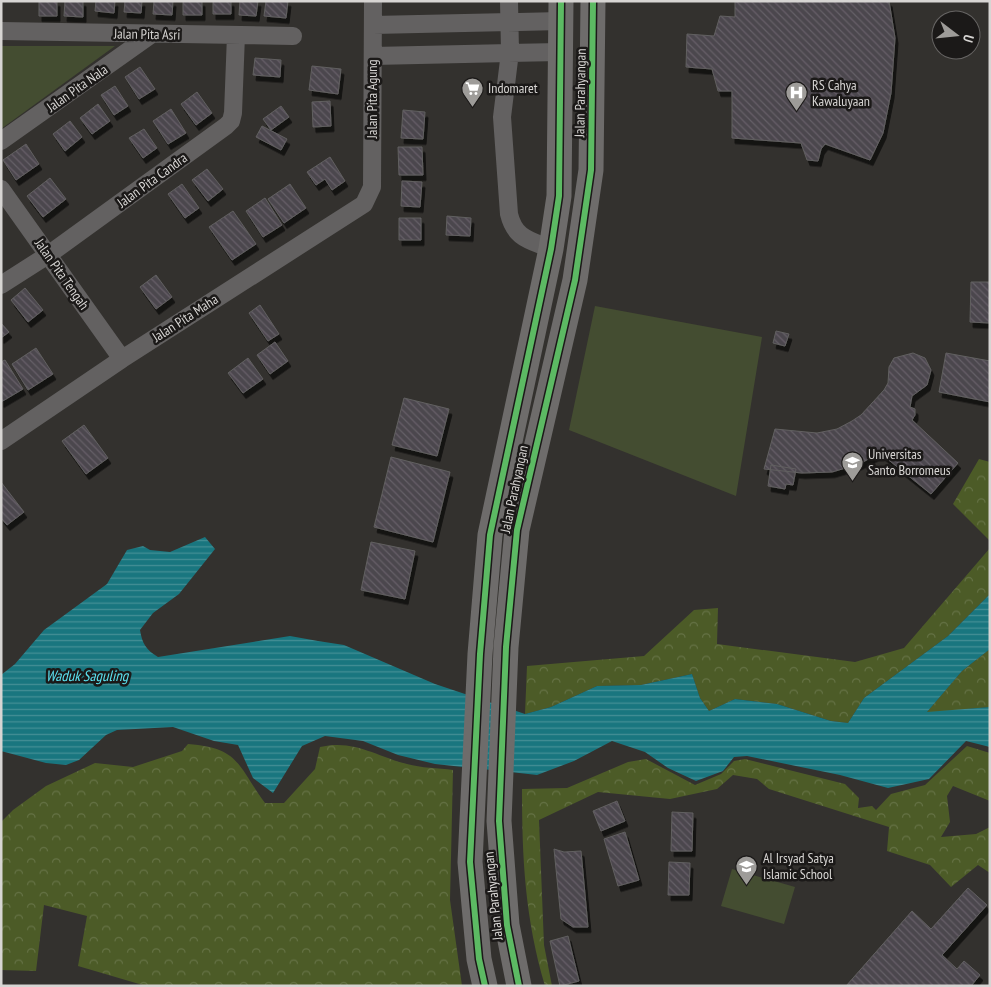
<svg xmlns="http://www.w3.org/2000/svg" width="991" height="987" viewBox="0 0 991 987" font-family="'PT Sans Narrow',sans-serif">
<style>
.green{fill:#444d31}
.forest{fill:url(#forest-crowns)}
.water{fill:url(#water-rules)}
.building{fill:url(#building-back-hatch);stroke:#616060;filter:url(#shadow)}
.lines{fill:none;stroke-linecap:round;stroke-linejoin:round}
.minor{stroke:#636161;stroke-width:18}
.secondary{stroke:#6e6c6b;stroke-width:25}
.cycleway-casing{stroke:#1b1918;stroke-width:9}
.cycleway{stroke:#5cba63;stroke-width:6}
.labels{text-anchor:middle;stroke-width:5;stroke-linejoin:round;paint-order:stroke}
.street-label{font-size:14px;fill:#d7d5d3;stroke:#1b1918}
.poi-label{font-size:14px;fill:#d7d5d3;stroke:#1b1918;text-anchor:start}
.water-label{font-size:15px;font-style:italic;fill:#5be2f0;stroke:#1b1918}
</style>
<defs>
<pattern id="forest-crowns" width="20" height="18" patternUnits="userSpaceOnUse" patternTransform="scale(1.25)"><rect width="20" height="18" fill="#4c5b27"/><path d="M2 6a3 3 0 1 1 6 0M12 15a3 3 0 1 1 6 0" fill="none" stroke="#657245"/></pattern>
<pattern id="water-rules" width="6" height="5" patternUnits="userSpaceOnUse" patternTransform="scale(1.25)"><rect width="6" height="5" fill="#19767f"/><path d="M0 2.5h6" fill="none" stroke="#458f96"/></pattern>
<pattern id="building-back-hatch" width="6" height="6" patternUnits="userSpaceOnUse" patternTransform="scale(1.25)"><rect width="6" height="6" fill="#4c464e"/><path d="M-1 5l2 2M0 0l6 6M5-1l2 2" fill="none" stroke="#656067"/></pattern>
<filter id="shadow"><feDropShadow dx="3" dy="5.5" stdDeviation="0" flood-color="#0009"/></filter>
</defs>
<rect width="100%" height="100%" fill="#33312e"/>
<!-- green -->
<path class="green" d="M1,46H115L1,129Z
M595,306L762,337L736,496L569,430Z
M732,869L795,887L784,924L721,906Z"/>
<!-- forest -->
<path class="forest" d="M979,459L990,462V541L953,504Z
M990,548V594L948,636L864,698L848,723L831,721L777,704L735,699L709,711L700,698L692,674L641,685L597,686L551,707L525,714L527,666L644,656L694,610L718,608L717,644L855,662L904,648Z
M990,649V707L926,713L962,671Z
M188,744C240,748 237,765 265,803H284L315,769L320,747C353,739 376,756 407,764C421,768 438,768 453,770L450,900L462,986H146L78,966L87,916L44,905L36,971L1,970V822L13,810L46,786L95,763L133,767L182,751Z
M967,746L990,753V801L953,786L947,796L950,822L941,837L976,834L990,827V873L978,865L951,887L930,865L887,851L889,827L769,789L757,779L733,775L717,789L670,799L598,792L539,820L544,945L552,986H545C525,918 522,859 522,789L567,788L628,762L646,759L695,785L721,774L734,761L745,759L845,784L859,798L858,808L872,806L876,810L891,794L925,785Z"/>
<!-- water -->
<path class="water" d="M205,537L215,549L179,594L153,613L140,630C142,643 146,650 158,657L290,636L318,641L344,645L435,684L525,714L551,707L597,686L641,685L692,674L700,698L709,711L735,699L777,704L831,721L848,723L864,698L948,636L990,594V649L962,671L927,712L990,707V747L966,741L929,779L888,788L840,775L747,756L734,757L723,771L696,781L668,768L645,752L612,741L574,761L537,775L435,764L398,755L363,741L325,736L302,746L273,793L253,778L238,745L214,741L173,727L117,730L106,735L79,760L66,765L46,763L1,751V675L15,664L44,630L107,584L127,550L143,546L150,550L170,552Z"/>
<!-- building -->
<path class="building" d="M39,1H57V16H39Z
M65,1H83V17L64,16Z
M96,1H115L114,13L95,11Z
M125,1H142L141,13L124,12Z
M154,1H173L172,15L153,14Z
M183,1H202V15H183Z
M213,1H231V14H213Z
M240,1H258L256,16L239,15Z
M266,1H288L286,18L264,16Z
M735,1H889L895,38L891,93L883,133L870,160L825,144L821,149L818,161L807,160L801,143L732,138V91H718L712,69L686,67L687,34L714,36L720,16L735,17Z
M255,58L281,60L280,77L253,75Z
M312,66L341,69L338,94L309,90Z
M140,67L155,89L139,99L125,77Z
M115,86L128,106L114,115L101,95Z
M197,92L212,113L196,125L181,104Z
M330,101L331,126L313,127L312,102Z
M98,104L110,121L92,134L80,118Z
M281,106L289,117L271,130L263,119Z
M171,109L186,133L168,144L153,121Z
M403,110L425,112L423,139L401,138Z
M70,121L82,137L65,151L53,134Z
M262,126L287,139L281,150L256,137Z
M144,129L157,148L143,158L129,138Z
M26,144L39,164L16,180L3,160Z
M398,147H422L423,175H399Z
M330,157L345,181L332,190L325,179L316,185L307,172Z
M207,169L223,189L208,201L192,180Z
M50,178L66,199L43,217L27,196Z
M402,181L422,182L420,207L401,206Z
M182,184L199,208L185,218L168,194Z
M290,184L306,208L284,223L268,199Z
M265,198L282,225L263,237L246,211Z
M233,211L256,244L232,260L209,227Z
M447,216L471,218L470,236L446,235Z
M399,218H421V240H399Z
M156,275L172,297L156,309L140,287Z
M971,282H990V323L970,322Z
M25,288L43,310L28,322L11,300Z
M260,305L279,334L268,341L249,313Z
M1,323L9,332L1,338Z
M776,331L789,334L785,346L773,343Z
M275,342L288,361L270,374L257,355Z
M36,348L53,374L28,390L12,364Z
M913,353L925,358L931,370L927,385L912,396L910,407L915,409V415L912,420L958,463L931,494L880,453L859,464L832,472L802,473L764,469L775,429L817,433L837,429L852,421L861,415L884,390L888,383L889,367L894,358Z
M946,353L990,361V402L939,392Z
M248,358L263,379L243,393L228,373Z
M5,360L23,389L1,402V362Z
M404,398L449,409L437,456L392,445Z
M84,425L108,458L86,474L62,441Z
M391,457L450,472L433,542L374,527Z
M771,465L796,469L793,485L786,484L785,489L768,486Z
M1,482L24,512L7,525L1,518Z
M371,542L415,551L405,599L361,590Z
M617,801L625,821L601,831L593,811Z
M672,812L693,813L692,851H671Z
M625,832L639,880L618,886L604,839Z
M554,849L564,852L581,851L588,927H573L561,919Z
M669,862L690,863L689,895H668Z
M968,888L987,905L942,955L957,969L964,961L980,975L971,986H846L912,911L931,929Z
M568,936L579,981L560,986L550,941Z"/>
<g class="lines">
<!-- minor -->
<path class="minor" d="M509,1L510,52L502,117L509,214C515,239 530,240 551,249
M373,25L561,21
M1,31L293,36
M373,56L560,52
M1,141L152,34
M1,189L122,359
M1,285L48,255L226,126L231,121L233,113L236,35
M1,441L122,359L364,204L372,187L373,1"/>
<!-- secondary -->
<path class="secondary" d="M485,986L479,959L470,862L480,654L490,535L551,249L559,196L561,1
M519,986L507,925L499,821L506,647L517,530L575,280L591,170L593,1"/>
<defs>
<path id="cycleway" d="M485,986L479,959L470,862L480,654L490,535L551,249L559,196L561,1
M519,986L507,925L499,821L506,647L517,530L575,280L591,170L593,1"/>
</defs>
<!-- cycleway casing -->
<use href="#cycleway" class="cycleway-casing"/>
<!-- cycleway -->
<use href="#cycleway" class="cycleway"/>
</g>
<!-- icons -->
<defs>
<symbol id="supermarket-pin" viewBox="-11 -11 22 30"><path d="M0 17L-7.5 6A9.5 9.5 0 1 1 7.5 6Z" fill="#9e9c99" stroke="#1b1918"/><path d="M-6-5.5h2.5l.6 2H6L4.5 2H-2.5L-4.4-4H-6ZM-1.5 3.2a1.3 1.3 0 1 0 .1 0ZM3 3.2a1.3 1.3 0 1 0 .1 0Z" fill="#fff"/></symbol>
<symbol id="hospital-pin" viewBox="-11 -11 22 30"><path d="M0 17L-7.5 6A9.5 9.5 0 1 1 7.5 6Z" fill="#9e9c99" stroke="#1b1918"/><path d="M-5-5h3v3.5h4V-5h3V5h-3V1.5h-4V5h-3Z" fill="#fff"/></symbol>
<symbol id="university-pin" viewBox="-11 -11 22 30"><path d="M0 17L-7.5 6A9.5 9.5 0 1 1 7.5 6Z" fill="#9e9c99" stroke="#1b1918"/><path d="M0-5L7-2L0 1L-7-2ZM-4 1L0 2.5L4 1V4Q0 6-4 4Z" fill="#fff"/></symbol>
<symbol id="school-pin" viewBox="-11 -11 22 30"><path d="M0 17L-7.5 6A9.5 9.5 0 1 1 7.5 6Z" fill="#9e9c99" stroke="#1b1918"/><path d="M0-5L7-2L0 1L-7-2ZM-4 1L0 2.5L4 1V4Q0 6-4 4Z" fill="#fff"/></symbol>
</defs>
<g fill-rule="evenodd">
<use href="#supermarket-pin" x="460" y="76" width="25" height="34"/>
<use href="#hospital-pin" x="784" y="80" width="25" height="34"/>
<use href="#university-pin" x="840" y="450" width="25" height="34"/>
<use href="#school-pin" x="734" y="854" width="25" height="34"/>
</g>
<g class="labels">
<!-- street labels -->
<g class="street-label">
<text transform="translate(147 34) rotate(1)" y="5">Jalan Pita Asri</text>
<text transform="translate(77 88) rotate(-35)" y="5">Jalan Pita Nala</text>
<text transform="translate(580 93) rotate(-89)" y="5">Jalan Parahyangan</text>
<text transform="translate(372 99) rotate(-90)" y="5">Jalan Pita Agung</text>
<text transform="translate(152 180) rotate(-36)" y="5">Jalan Pita Candra</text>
<text transform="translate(62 274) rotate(55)" y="5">Jalan Pita Tengah</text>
<text transform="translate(185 318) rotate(-33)" y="5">Jalan Pita Maha</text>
<text transform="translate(514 489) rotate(-78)" y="5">Jalan Parahyangan</text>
<text transform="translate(493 896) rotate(-96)" y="5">Jalan Parahyangan</text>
</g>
<!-- poi labels -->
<g class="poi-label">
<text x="812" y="90">RS Cahya<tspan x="812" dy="16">Kawaluyaan</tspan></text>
<text x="488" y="93">Indomaret</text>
<text x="868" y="459">Universitas<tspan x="868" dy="16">Santo Borromeus</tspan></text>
<text x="763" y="863">Al Irsyad Satya<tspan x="763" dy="16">Islamic School</tspan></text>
</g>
<!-- water labels -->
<g class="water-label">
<text x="87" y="681">Waduk Saguling</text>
</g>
</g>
<!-- border -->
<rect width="991" height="987" fill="none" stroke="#d7d5d3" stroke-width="5"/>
<!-- north arrow -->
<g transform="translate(956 35) rotate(106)"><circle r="24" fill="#1b1918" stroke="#666463"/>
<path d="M0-4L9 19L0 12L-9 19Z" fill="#9e9c99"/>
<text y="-8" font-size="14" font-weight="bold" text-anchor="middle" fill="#d7d5d3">U</text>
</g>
</svg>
